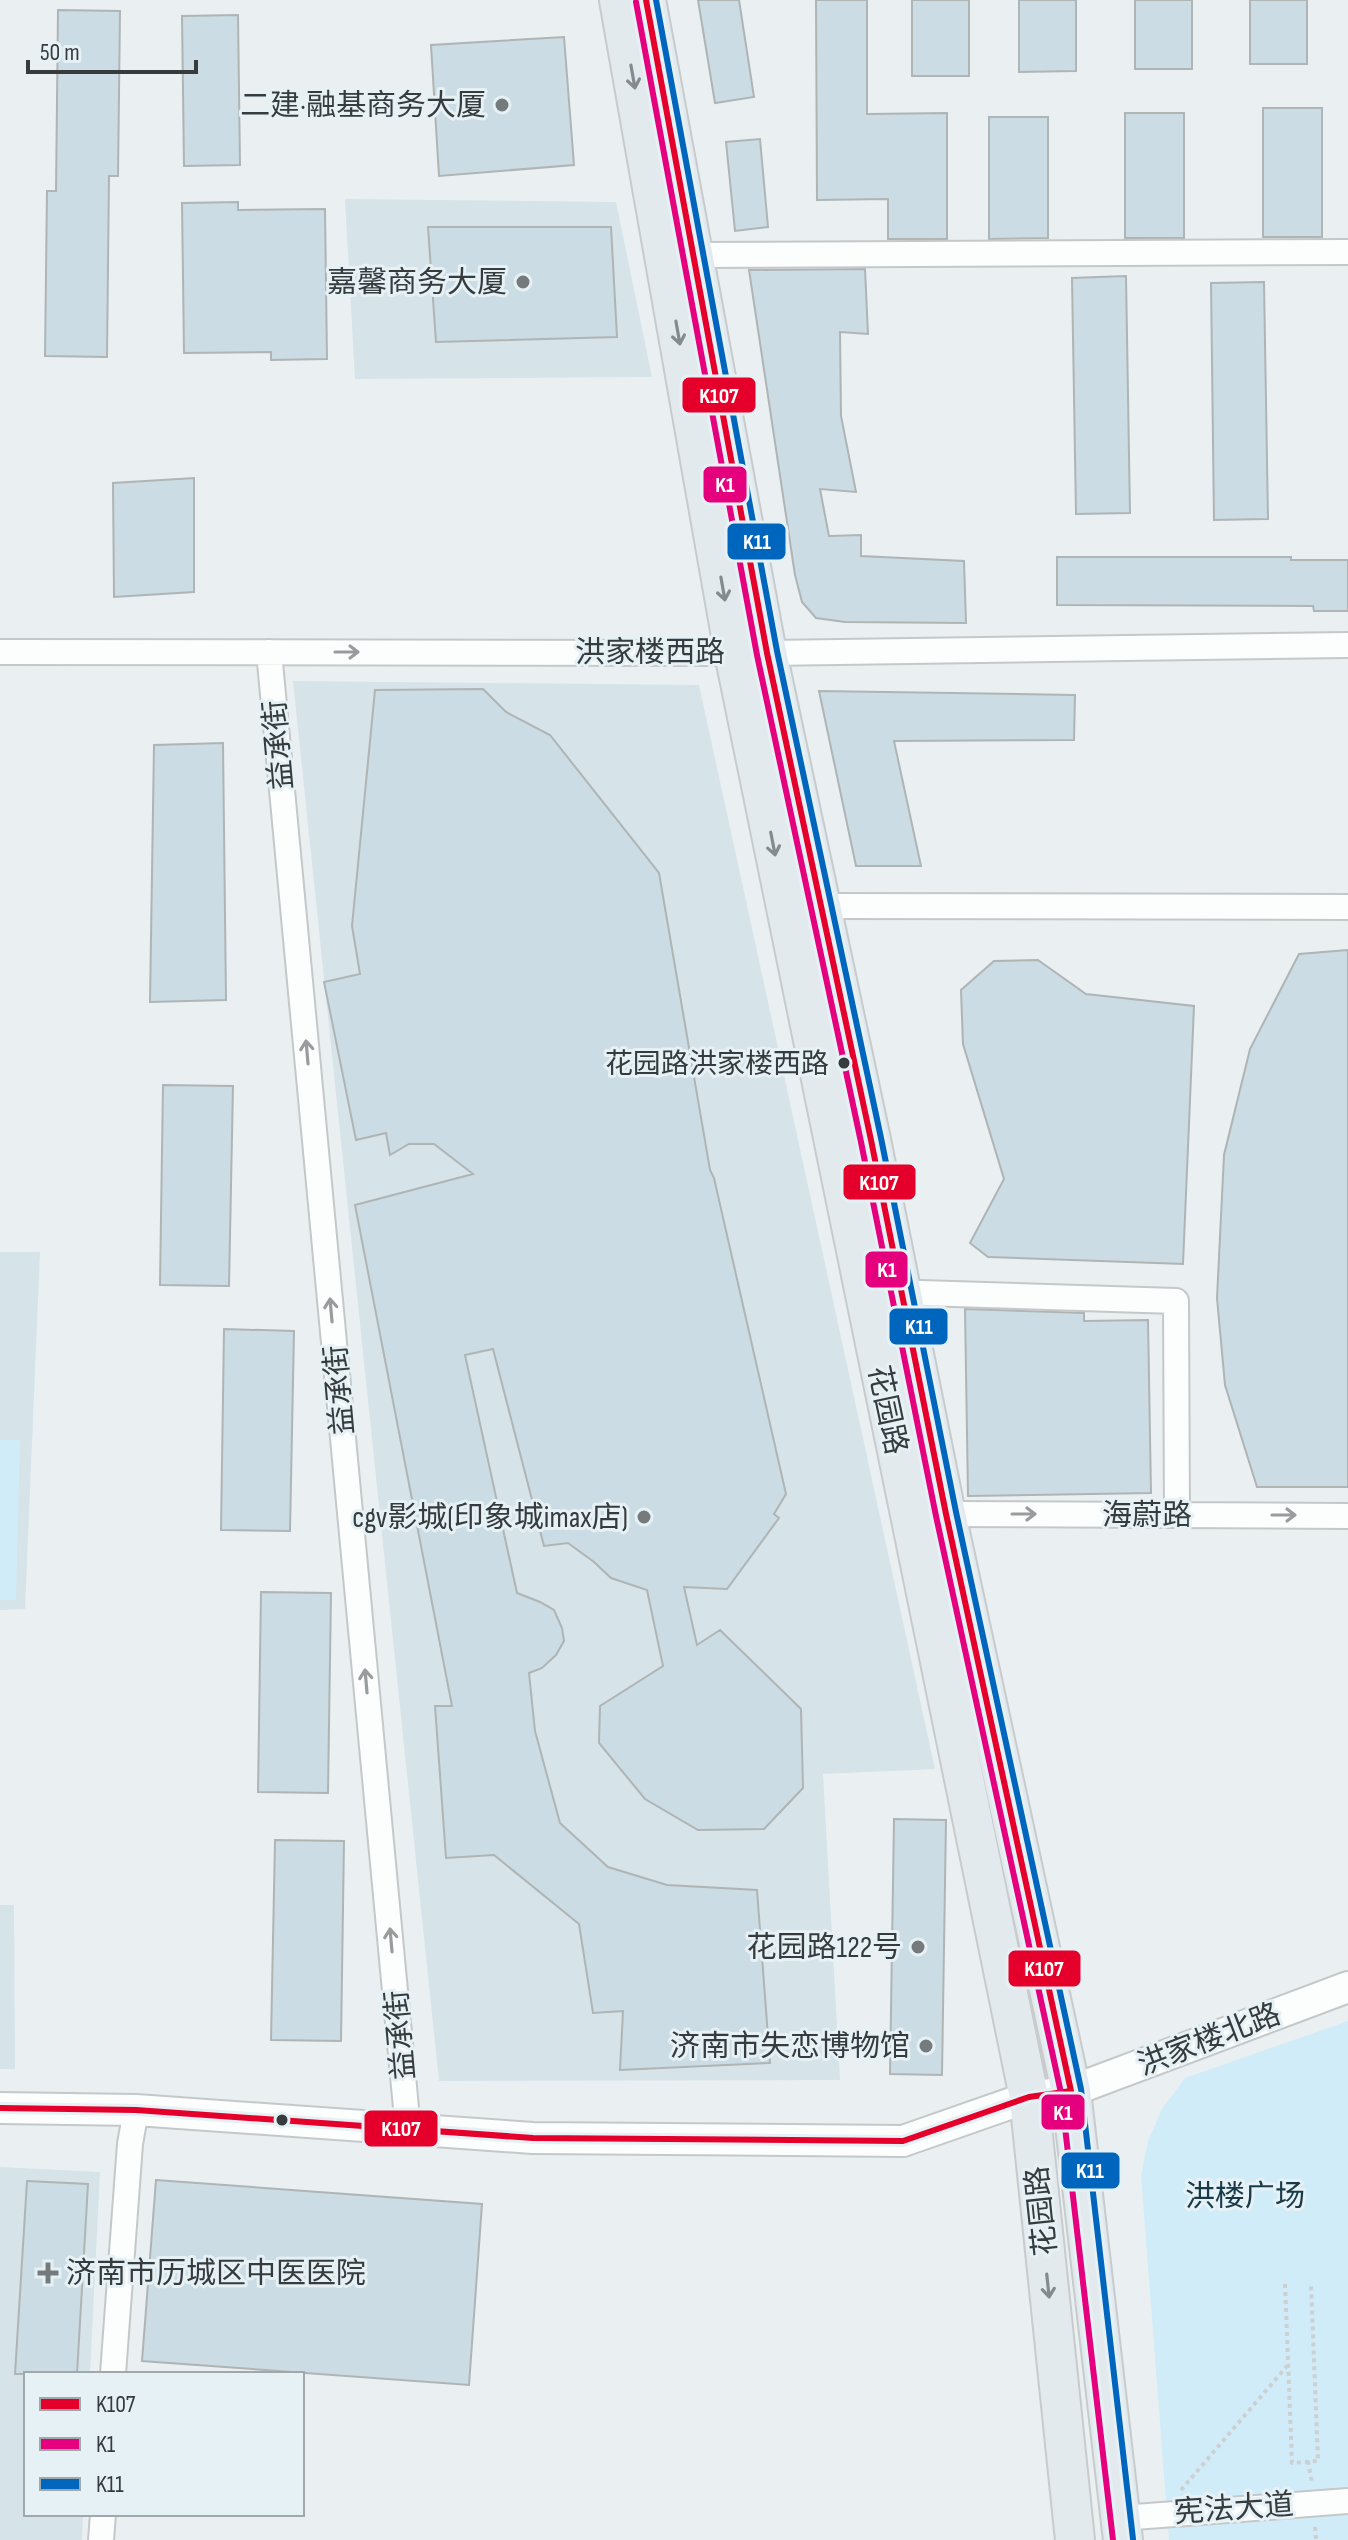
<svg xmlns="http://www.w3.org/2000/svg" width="1348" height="2540" viewBox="0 0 1348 2540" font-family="'Sofia Sans Condensed','Noto Sans SC',sans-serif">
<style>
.built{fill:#d6e3e9}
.green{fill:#d0ecf9}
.building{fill:#cbdce4;stroke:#afb4b5;stroke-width:2}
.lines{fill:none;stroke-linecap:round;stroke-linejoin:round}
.minor-casing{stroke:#c4c8c9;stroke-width:28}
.tertiary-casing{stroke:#c4c8c9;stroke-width:34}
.primary-casing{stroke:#c8cbcc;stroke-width:42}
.path{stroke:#cdd0d0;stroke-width:4;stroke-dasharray:4 4;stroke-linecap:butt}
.minor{stroke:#fcfdfd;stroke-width:24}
.tertiary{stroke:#fcfdfd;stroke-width:30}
.primary{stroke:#e3eaee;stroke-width:38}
.bus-1-casing{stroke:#e6f1f6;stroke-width:12}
.bus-2-casing{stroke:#e6f1f6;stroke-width:12}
.bus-3-casing{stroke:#e6f1f6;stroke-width:12}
.bus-1{stroke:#e4002b;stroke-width:6}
.bus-2{stroke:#e5007d;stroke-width:6}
.bus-3{stroke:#0065bd;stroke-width:6}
.oneway{stroke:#848a8d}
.oneway2{stroke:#999c9d}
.poi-dot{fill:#757a7c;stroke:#e6f1f6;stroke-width:3}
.bus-dot{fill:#363b3d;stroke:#e6f1f6;stroke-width:3}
.labels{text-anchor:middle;stroke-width:6;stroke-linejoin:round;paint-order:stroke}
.bus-label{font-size:28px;fill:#363b3d;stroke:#e6f1f6;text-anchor:end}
.poi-label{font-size:30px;fill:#363b3d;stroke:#e6f1f6;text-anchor:end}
.street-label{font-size:30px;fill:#363b3d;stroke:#e6f1f6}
.park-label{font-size:30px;fill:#183a48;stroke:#e6f1f6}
.line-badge{stroke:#e6f1f6;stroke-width:3}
.badge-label{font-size:22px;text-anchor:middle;font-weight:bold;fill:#fff}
</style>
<rect width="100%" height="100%" fill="#eaf0f2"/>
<!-- built -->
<path class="built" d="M345,199L616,202L652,377L355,379Z
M293,681L699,685L935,1769L823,1774L840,2080L439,2081Z
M0,1252H40L25,1609L0,1610Z
M0,1905H14L15,2069H0Z
M0,2167L100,2172L90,2374H26V2514H83L82,2540H0Z"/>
<!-- green -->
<path class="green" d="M0,1440H20L16,1600H0Z
M1348,2021V2540H1169L1141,2175L1148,2141L1162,2109L1185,2078Z"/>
<!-- building -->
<path class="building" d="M698,0H739L754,97L715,103Z
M816,0H867V114L947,113V239H888V199L817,200Z
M912,0H969V76H912Z
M1019,0H1076V71L1019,72Z
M1135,0H1192V69H1135Z
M1250,0H1307V64H1250Z
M58,10L120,11L118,176H109L107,357L45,356L47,191H56Z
M238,15L240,165L184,166L182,16Z
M564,37L574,165L439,176L431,45Z
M1263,108H1322V237H1263Z
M1125,113H1184V238H1125Z
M989,117H1048V238L989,239Z
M760,139L768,227L735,231L726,142Z
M238,202V210L325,209L327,359L271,360V352L184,353L182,203Z
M428,227H611L617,337L436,342Z
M865,269L868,334L840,332L841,416L856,492L820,489L829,536L861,535V556L964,561L966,623L845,622L816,618L802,602L795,575L749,270Z
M1126,276L1130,513L1076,514L1072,278Z
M1264,282L1268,519L1214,520L1211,283Z
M194,478V592L114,597L113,483Z
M1057,557H1291V560H1348V611H1314L1313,606L1057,605Z
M483,689L506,712L550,735L659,873L710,1170L714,1178L786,1494L774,1514L779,1518L727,1589L684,1587L697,1645L720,1630L801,1709L803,1788L764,1829L698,1830L645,1799L599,1743L600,1706L663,1666L647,1590L611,1578L594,1562L568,1543L544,1546L493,1349L465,1355L517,1593L540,1602L554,1610L562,1628L564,1641L556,1655L542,1668L529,1673L535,1731L560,1823L608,1867L667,1885L757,1890L770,2063L620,2070L623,2011L593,2013L579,1924L494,1855L446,1858L435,1706H452L355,1205L473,1174L434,1144H409L390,1155L386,1133L356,1140L324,982L360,974L352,926L375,690Z
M819,691L1075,695L1074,740L894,741L921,866H856Z
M223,743L226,1000L150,1002L154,745Z
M1348,950V1487H1257L1225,1385L1217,1298L1224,1155L1250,1049L1299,954Z
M1038,960L1086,994L1194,1006L1183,1264L988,1257L970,1243L1004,1179L963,1044L961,990L994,961Z
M163,1085L233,1086L229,1286L160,1285Z
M965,1309L1084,1313V1321L1148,1320L1151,1493L968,1496Z
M224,1329L294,1331L290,1531L221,1530Z
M261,1592L331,1593L328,1793L258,1792Z
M894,1819L946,1820L942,2075L890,2074Z
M275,1840L344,1841L341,2041L271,2040Z
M156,2180L482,2204L469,2385L142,2361Z
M27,2181L88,2184L77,2374H15Z"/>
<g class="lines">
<defs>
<path id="minor" d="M682,255L1348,252
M0,652L767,653L1348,645
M269,652L408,2129
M821,906L1348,907
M889,1292L1176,1301L1177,1515
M946,1514L1348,1516
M113,2374L130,2144L136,2110
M1121,2518L1348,2501
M101,2540L103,2514"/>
<path id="tertiary" d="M0,2108L136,2110L533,2138L903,2141L1029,2097L1071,2091L1348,1987"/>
<path id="primary" d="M619,0L734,653L1029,2097L1075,2540
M646,0L767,653L871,1140L946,1514L1071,2091L1123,2540"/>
</defs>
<!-- minor casing -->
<use href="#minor" class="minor-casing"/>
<!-- tertiary casing -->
<use href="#tertiary" class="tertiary-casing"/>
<!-- primary casing -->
<use href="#primary" class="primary-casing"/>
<!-- path -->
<path class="path" d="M1285,2284L1292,2463L1318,2461L1311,2284
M1308,2461L1312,2483
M1181,2490L1287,2366
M1315,2527L1316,2540"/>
<!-- minor -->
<use href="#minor" class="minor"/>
<!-- tertiary -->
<use href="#tertiary" class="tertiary"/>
<!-- primary -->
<use href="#primary" class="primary"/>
<defs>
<path id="bus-1" d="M0,2108L136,2110L533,2138L903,2141L1029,2097L1071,2091L946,1514L871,1140L767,653L646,0"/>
<path id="bus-2" d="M636,2L757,655L861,1142L936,1516L1061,2093L1113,2540"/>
<path id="bus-3" d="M656,0L777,651L881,1138L956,1512L1081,2089L1133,2539"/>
</defs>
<!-- bus-1 casing -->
<use href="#bus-1" class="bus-1-casing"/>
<!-- bus-2 casing -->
<use href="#bus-2" class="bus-2-casing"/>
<!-- bus-3 casing -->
<use href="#bus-3" class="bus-3-casing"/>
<!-- bus-1 -->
<use href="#bus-1" class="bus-1"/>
<!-- bus-2 -->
<use href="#bus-2" class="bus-2"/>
<!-- bus-3 -->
<use href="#bus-3" class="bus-3"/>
</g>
<!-- one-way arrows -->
<defs><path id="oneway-shaft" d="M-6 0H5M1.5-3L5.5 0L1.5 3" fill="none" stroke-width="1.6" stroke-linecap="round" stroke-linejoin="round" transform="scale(2)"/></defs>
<g class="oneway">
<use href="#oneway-shaft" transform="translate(633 77) rotate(80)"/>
<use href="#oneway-shaft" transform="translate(678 333) rotate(80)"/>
<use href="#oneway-shaft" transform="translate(723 589) rotate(80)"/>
<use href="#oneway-shaft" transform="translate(773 844) rotate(79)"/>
<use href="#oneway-shaft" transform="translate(1048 2286) rotate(84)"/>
</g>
<g class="oneway2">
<use href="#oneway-shaft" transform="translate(347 652)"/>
<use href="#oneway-shaft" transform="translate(307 1052) rotate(-95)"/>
<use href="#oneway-shaft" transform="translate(331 1310) rotate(-95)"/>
<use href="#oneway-shaft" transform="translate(1024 1514)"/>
<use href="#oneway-shaft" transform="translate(1284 1515)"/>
<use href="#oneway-shaft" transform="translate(366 1681) rotate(-95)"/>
<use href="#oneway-shaft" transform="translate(391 1940) rotate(-95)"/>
</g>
<!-- markers -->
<g class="poi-dot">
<circle cx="502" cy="105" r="8"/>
<circle cx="523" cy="282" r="8"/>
<circle cx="644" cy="1517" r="8"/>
<circle cx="918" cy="1947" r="8"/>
<circle cx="926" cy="2046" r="8"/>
<path d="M44 2261h8v8h8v8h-8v8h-8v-8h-8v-8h8z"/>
</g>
<g class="bus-dot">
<circle cx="844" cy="1063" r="7"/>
<circle cx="282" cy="2120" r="7"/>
</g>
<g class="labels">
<!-- bus labels -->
<g class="bus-label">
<text x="829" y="1073">花园路洪家楼西路</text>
</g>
<!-- poi labels -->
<g class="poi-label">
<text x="486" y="115">二建·融基商务大厦</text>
<text x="507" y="292">嘉馨商务大厦</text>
<text x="628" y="1527">cgv影城(印象城imax店)</text>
<text x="902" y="1957">花园路122号</text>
<text x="910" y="2056">济南市失恋博物馆</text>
<text x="66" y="2283" text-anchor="start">济南市历城区中医医院</text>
</g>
<!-- street labels -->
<g class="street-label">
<text x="650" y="662">洪家楼西路</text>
<text transform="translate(278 745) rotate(-95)" y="10">益承街</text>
<text transform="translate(339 1390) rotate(-95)" y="10">益承街</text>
<text transform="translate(888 1410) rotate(78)" y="10">花园路</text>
<text x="1147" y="1525">海蔚路</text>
<text transform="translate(400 2035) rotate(-95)" y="10">益承街</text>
<text transform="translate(1209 2039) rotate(-21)" y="10">洪家楼北路</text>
<text transform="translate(1041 2211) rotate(-96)" y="10">花园路</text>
<text transform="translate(1234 2508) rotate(-4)" y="10">宪法大道</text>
</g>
<!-- park labels -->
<g class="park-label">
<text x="1245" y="2206">洪楼广场</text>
</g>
</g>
<g class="line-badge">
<rect x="681" y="376" width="76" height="38" rx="8" fill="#e4002b"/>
<rect x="702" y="465" width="46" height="39" rx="8" fill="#e5007d"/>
<rect x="726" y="522" width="61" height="39" rx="8" fill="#0065bd"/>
<rect x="842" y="1163" width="75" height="38" rx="8" fill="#e4002b"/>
<rect x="864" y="1250" width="45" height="39" rx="8" fill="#e5007d"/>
<rect x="888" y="1307" width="61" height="39" rx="8" fill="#0065bd"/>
<rect x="1007" y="1949" width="75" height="39" rx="8" fill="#e4002b"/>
<rect x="1040" y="2093" width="46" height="38" rx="8" fill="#e5007d"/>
<rect x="363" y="2109" width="76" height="39" rx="8" fill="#e4002b"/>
<rect x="1060" y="2151" width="61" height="39" rx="8" fill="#0065bd"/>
</g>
<g class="badge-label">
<text x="719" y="403">K107</text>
<text x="725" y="492">K1</text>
<text x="757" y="549">K11</text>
<text x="879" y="1190">K107</text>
<text x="887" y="1277">K1</text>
<text x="919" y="1334">K11</text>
<text x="1044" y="1976">K107</text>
<text x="1063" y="2120">K1</text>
<text x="401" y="2136">K107</text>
<text x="1090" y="2178">K11</text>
</g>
<!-- legend -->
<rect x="24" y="2372" width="280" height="144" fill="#e6f1f6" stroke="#a0a8ac" stroke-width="2"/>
<rect x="40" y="2398" width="40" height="12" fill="#e4002b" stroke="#a0a8ac" stroke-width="2"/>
<text x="96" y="2412" font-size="24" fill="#363b3d">K107</text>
<rect x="40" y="2438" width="40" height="12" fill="#e5007d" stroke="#a0a8ac" stroke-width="2"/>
<text x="96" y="2452" font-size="24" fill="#363b3d">K1</text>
<rect x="40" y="2478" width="40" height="12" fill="#0065bd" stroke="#a0a8ac" stroke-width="2"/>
<text x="96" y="2492" font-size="24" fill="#363b3d">K11</text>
<!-- scale -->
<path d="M28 60v12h168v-12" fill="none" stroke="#363b3d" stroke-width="4"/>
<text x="40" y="60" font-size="24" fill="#363b3d" stroke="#e6f1f6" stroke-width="6" paint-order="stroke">50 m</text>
</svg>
